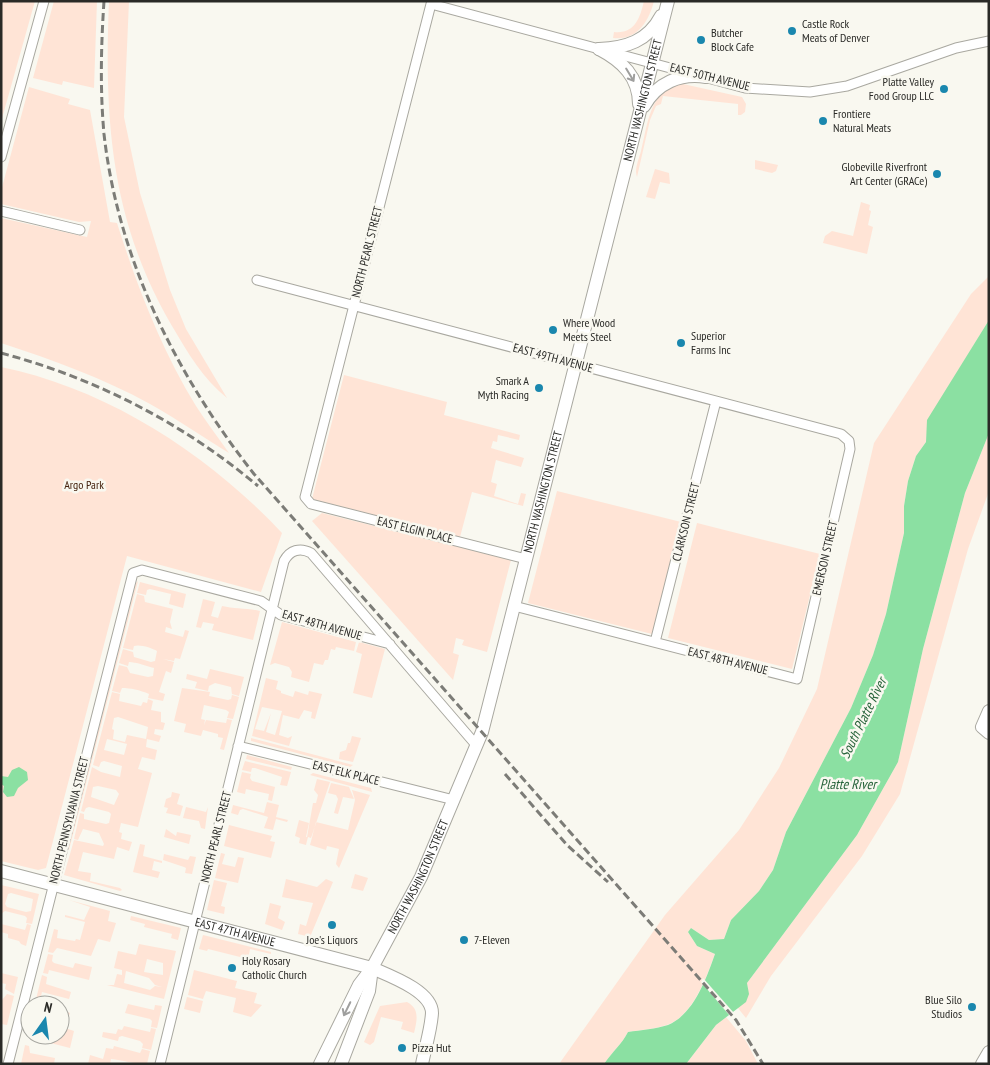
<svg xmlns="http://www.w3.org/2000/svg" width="990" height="1065" viewBox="0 0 990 1065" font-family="'PT Sans Narrow',sans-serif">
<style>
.green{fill:#ffe4d6;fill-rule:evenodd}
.water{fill:#8be0a2}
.pier{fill:#f9f8f0}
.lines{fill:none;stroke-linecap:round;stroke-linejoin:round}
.street-casing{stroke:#a9a8a0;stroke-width:11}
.secondary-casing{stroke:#a9a8a0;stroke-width:14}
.street{stroke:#fff;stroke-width:9}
.secondary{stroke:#fff;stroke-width:12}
.rail{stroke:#7c7c77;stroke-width:3;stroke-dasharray:8 4;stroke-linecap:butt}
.oneway{stroke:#9f9f9e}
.poi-dot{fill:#1a87ae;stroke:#f9f8f0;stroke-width:2}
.labels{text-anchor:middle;stroke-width:5;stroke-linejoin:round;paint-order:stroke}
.poi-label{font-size:12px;fill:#2a2a27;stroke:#f9f8f0;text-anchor:start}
.street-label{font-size:12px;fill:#2a2a27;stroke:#f9f8f0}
.park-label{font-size:12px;fill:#45230f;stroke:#f9f8f0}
.water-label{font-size:14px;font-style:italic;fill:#27633a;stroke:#f9f8f0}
</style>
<rect width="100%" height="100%" fill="#f9f8f0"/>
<!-- green -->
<path class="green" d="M1,1H35L1,122Z
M54,1H97L94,88L63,81L62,85L33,78Z
M109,1H129L124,117L140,193L170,290L186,329L227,398C203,379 188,353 172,326C111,222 104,120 109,1Z
M644,1H654C649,21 637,41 613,38L614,32C635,34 640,18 644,1Z
M683,84L742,97L746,104L745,112L741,115H738V104L663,96L661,104L656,106L650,120L637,177C634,169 639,159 641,151C648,124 649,89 683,84Z
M29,87L70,99L68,104L90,110L110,222L117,223C137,286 161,349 196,406C206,422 218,437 229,453C203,437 177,419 150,404C103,378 53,360 1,343V218L87,237L91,221L79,222L1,204V191Z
M755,160L778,165L776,171L772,173L755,169Z
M655,169L669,173L670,184L660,182L655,199L646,197Z
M861,202L870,205L869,210L871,211L868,225L873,227L867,254L823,243L825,236L832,231L853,236Z
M989,276V320L928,420L926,442L916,456L908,481L904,506V533L886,614L873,655L851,708L786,832L773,870L759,891L731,920L724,939L709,940L691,928L688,932L697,946L715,954C706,978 693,1016 667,1025C655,1029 641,1030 628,1032C622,1044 612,1052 604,1064H559L665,915L739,830L779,768L817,689L874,443L971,294Z
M1,367C108,389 208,454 282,533L261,592L127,556L46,868L38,870L1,861Z
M344,375L447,402L444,415L520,435L519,440L498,435L497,442L493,441L491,448L524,458L521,467L496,460L491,482L497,484L494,496L518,504L521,493L526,494L523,506L472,492L460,537L312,499Z
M989,433V491L968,549L900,794L862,856L771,976L746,1018L737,1007C748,1000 749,996 747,983L857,835L898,762L923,649L965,493Z
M557,491L681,522L652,634L528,603Z
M322,513L511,560L487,652L462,645L464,640L456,638L453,653L459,655L453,680L312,521Z
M697,523L820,554L792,669L668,638Z
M138,581L69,850L68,849L136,583Z
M140,582L186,594L183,608L169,604L171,594L150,589L147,590L146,595L137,593Z
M137,594L144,596L145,602L173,609L170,622L172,629L166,627L165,632L183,637L185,630L189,631L180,659L175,658L174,661L163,659L174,662L171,673L166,671L159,692L165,694L163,701L148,698L149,694C140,690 130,688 122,688L120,693L112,691L119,665L127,667L130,673L148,677L153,676L154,668C146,666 136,662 129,662L128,666L119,663L123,649L133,652L134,657L151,662L155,661L157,651C152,648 140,644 134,646L133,650L123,648Z
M203,599L215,602L211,616L218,618L222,606C234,609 247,608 260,611L253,640L212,630L214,624L203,622L201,628L196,627Z
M282,622L356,642L354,651L336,647L335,650L331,649L328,660H325L323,665L314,663L309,682L291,677L292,672L289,667L275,663L270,665Z
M359,642L385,649L372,698L353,693L362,654L356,652Z
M210,669L244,677L239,696L232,694L231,687L215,683L209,686L208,691L195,688L197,682L186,679L187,674L207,679Z
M266,678L278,681L276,689L281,691V693L293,697L295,691L308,695L309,691L322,694L315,719L311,718L312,712L304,710L299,719L283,715L279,735L288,738L292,736L289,746L252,736ZM262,707L282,711L275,735L266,732L271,713L264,731L255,729Z
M182,688L210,692L209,696L228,700L231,699L232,695L239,697L233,719L227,718L229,712L226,710L204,705L201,719L205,720L204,725L206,720L226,723L227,719L232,720L224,750L220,749L223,738L218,737V734L203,730L201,736L184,732L186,724L174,721Z
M112,692L120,694L119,701L141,706L143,702L147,703L148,699L153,701L151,710L161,712V722L165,723L163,730L155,729L154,734L161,736L159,742L147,739L146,747L157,750L155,760L142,757L138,769L152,773L138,827L121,823L119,832L122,833L121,839L132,842L129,851L117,847L114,859L83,852L78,871L91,873L90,881L120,888L122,890L120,891L64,875L74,840L103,846L104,844L99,833L83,829L78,840L74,839L80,813L84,814V819L106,824L109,823L111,814L109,812L89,807L86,808L84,812L81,811L92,767L101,772L120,777L122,766L104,761L101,762L99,767L93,765ZM118,717L148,727L146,739L127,735L125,742L113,739L114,730L112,729L114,718ZM107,739L127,744L124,755L104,750ZM98,786L116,790L119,794L114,805L91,797L93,787Z
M352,736L361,738L353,762L339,759L340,752L346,750L348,743H350Z
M251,738L353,765L350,767L251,741Z
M247,755L292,767L291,770L246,759Z
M245,761L291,772L287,786L280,785L282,777L255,768H252L251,772L242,770Z
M242,772L251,774L250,778L252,781L275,787L272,801L268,800L269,794L246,789L245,794L237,792Z
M313,773L371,788L372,792L310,775Z
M317,779L330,782L311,838L308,837L306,845L299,843L300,838L295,836L299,820L309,823L306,837H307L313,803H316L318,795L314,790Z
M331,783L349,787L354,799L343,797L338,814L334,813L338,799L336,795L328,793Z
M352,790L370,795L339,868L336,864L339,849L327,846L326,850L310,845L316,822L348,830L355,800Z
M172,792L180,794L177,804L183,806L180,816L166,813L168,808L164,807L166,799L171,797Z
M267,802L279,805L276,817L288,820L287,822L276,819L273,830L264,828L268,817L243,809L240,810L238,815L231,813L233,805L264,813Z
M186,807L206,812L208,807L205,829L201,828L199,821L183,818Z
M229,825L272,836L270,841L275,842L271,858L224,846Z
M166,829L176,836L177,832L191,835L189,844L164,837Z
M140,844L145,845L143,856L162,861V863L154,861L152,870L160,872L158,878L133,872Z
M221,853L225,854L222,864L235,867L238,857L244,858L238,883L215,878Z
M164,854L188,860L190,856L196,857L192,874L185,873L186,868L184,867L163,860Z
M355,874L368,878L363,891L351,888Z
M286,879L317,887L326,879L333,882L310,937L298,934L300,924L306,926L313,903L282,897Z
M214,880L227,883L221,906L225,907L224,914L207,910Z
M1,885L39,894L32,924L26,923L27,918L25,916L5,911L1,914ZM11,893L33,899L31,911L26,912L7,907L5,904L8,894Z
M69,900L110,911L108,921L116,923L110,942L98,939L91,956L57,948L53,953L48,952L54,929L58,930L57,938L75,941L76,939L80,940L85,922L65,917V915L84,920L90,907Z
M270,903L281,906L278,918L285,922L282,930L265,924Z
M131,916L181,928L178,940L171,938L172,934L144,927L145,924L130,920Z
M1,924L25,930L27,924L31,925L26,946L21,944L19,941L8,938V934L1,932Z
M203,935L271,952V954L250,949L248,959L208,949L207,951L199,949Z
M139,944L176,951L164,999L107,985H114L117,974L122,975V970L114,968L118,951L136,955ZM147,959L163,963V975L144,972ZM126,971L149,978L155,985L162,987L155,986L150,990L124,983Z
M48,954L53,955L52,961L54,963L73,968L75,963L92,967L89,980L49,970L48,974L43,973Z
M194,970L237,981L235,988L257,993L254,1003L262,1005L251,1017L233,1012L236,998L206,991L203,999L188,995Z
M1,973L18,977L14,994L5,989L6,984L1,983Z
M42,975L47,977L46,984L71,992L69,999L42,992L40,1000L36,999Z
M7,994L14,996L7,1025L1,1024V1001Z
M187,997L203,1001L200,1013L184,1009Z
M407,1002C420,1009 417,1020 414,1033L401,1029L403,1022L381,1017L374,1042L370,1045L364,1042L380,1006Z
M128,1004L154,1010L155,1005L162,1006L157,1028L151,1027L152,1021L150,1019L125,1013Z
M63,1010L70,1013L65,1028L74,1031L70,1048L35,1039L36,1035L54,1037L55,1035H60V1021Z
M726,1017L746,1041L758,1064H686L716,1025Z
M124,1026L150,1032L151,1028L156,1029L151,1050L142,1048L143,1044L140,1041L122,1036L119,1037L118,1041L102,1037L103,1032L116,1034L118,1029L122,1030Z
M25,1045L29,1046L30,1053L55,1058L54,1064H21Z
M114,1046L140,1053L142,1049L150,1051L147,1064C134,1064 122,1060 111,1059L110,1064H88L90,1055L103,1059L106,1048L113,1049Z"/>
<!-- water -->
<path class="water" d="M989,320V433L965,493L923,649L898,762L857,835L747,983L749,994L746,1002L716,1025L686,1064H604C612,1052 622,1044 628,1032C641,1030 656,1029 668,1025C694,1014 706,979 715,954L697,946L688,932L691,928L709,940L724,939L731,920L759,891L773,870L786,832L851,708L873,655L886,614L904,533V506L908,481L916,456L926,442L927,420Z
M19,767L27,772L28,780L18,788L14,796L7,797L3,792L4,786L1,784V776L8,777L12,770Z"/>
<!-- pier -->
<path class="pier" d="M703,978L734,1013L730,1016L701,982Z"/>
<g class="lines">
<defs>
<path id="street" d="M1,157L44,1
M1,211L80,230
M257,280L841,434L849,441L850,449L797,679L514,606
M526,559L311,504L305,497L431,4L745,88L810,92L847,86L956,48L989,41
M655,642L716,401
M238,746L454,800
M8,1064L133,573L142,570L261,601L281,615L390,644
M160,1064L284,561C290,550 300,547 311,553L477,746"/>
<g id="secondary">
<path d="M599,49C626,48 648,41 661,16"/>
<path d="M599,49C622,61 639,77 639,104"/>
<path d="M644,106C657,83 680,73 706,77"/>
<path d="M989,711L982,727L989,733"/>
<path id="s1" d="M1,871L372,968C390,976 432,991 432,1013C431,1030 425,1048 422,1064"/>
<path id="s2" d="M320,1064L359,985L372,968L421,877L482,732L668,1"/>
<path d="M341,1064L369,991L372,968"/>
<path d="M982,1064L989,1052"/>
</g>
</defs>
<!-- street casing -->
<use href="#street" class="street-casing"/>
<!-- secondary casing -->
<use href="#secondary" class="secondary-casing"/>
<!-- street -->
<use href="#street" class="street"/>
<!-- secondary -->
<use href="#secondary" class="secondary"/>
<!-- rail -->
<path class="rail" d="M104,1C101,46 100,90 104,134C118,260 177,376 254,474L736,1020L763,1064
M1,353C95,378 183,423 258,486
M505,774L567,845L608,882"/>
</g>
<!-- one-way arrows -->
<defs><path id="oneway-shaft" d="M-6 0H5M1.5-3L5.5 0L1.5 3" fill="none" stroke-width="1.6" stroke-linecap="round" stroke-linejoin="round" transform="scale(1.25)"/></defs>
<g class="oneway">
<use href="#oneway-shaft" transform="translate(630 75) rotate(59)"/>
<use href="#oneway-shaft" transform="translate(347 1009) rotate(116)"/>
</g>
<!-- markers -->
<g class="poi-dot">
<circle cx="792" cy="31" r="5"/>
<circle cx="701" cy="40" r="5"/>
<circle cx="944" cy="89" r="5"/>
<circle cx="823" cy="121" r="5"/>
<circle cx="937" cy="174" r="5"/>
<circle cx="553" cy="330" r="5"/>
<circle cx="681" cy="343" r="5"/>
<circle cx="539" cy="388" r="5"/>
<circle cx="332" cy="925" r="5"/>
<circle cx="464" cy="940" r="5"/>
<circle cx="232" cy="968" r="5"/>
<circle cx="972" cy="1007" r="5"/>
<circle cx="402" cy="1048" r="5"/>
</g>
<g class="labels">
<!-- poi labels -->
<g class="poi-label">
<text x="802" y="28">Castle Rock<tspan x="802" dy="14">Meats of Denver</tspan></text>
<text x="711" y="37">Butcher<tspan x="711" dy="14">Block Cafe</tspan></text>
<text x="934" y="86" text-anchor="end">Platte Valley<tspan x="934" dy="14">Food Group LLC</tspan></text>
<text x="833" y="118">Frontiere<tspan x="833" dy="14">Natural Meats</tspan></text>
<text x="927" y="171" text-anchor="end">Globeville Riverfront<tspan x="927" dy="14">Art Center (GRACe)</tspan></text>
<text x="563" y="327">Where Wood<tspan x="563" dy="14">Meets Steel</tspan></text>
<text x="691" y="340">Superior<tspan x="691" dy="14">Farms Inc</tspan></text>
<text x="529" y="385" text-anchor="end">Smark A<tspan x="529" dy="14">Myth Racing</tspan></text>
<text x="332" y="944" text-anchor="middle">Joe's Liquors</text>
<text x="474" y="944">7-Eleven</text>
<text x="242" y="965">Holy Rosary<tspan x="242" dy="14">Catholic Church</tspan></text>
<text x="962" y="1004" text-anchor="end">Blue Silo<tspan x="962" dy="14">Studios</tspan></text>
<text x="412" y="1052">Pizza Hut</text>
</g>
<!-- street labels -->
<g class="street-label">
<text transform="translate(710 77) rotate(14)" y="4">EAST 50TH AVENUE</text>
<text dy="4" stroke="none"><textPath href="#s2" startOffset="1022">NORTH WASHINGTON STREET</textPath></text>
<text transform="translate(367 252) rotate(-76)" y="4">NORTH PEARL STREET</text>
<text transform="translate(553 358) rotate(15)" y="4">EAST 49TH AVENUE</text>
<text dy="4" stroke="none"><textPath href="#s2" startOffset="618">NORTH WASHINGTON STREET</textPath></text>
<text transform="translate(686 522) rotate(-76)" y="4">CLARKSON STREET</text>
<text transform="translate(415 530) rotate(14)" y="4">EAST ELGIN PLACE</text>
<text transform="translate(825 558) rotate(-77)" y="4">EMERSON STREET</text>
<text transform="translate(322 625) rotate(16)" y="4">EAST 48TH AVENUE</text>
<text transform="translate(728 661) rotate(14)" y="4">EAST 48TH AVENUE</text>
<text transform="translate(346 773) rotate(14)" y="4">EAST ELK PLACE</text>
<text transform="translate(69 820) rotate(-76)" y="4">NORTH PENNSYLVANIA STREET</text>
<text transform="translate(216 837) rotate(-76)" y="4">NORTH PEARL STREET</text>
<text dy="4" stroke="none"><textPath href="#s2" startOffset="212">NORTH WASHINGTON STREET</textPath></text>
<text dy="4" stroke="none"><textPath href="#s1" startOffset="242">EAST 47TH AVENUE</textPath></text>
</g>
<!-- park labels -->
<g class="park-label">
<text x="84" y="489">Argo Park</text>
</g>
<!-- water labels -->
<g class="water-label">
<text transform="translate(863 718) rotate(-64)" y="5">South Platte River</text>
<text x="848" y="789">Platte River</text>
</g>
</g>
<!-- border -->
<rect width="990" height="1065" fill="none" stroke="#2a2a27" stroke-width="5"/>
<!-- north arrow -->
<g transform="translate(45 1020) rotate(14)"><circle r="24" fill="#f9f8f0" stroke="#a6a6a0"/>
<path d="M0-4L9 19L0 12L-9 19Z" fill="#1a87ae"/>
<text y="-8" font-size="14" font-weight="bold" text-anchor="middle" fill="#2a2a27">N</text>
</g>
</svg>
